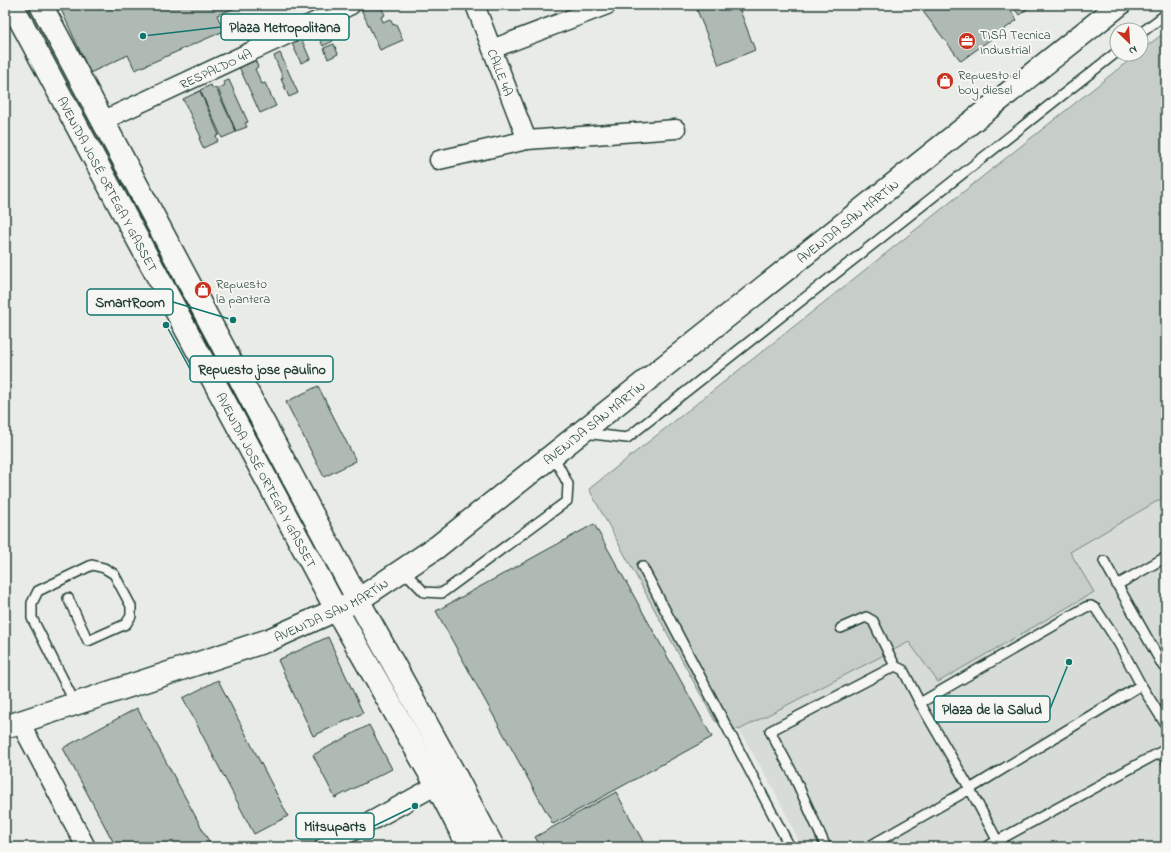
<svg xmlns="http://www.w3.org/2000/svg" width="1171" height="852" viewBox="0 0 1171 852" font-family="'Indie Flower',sans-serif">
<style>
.built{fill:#d8dcd8}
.green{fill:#c7cec9;stroke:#73867e}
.building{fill:#b0bab5;stroke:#1f3d34}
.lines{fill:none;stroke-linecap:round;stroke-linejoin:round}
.service-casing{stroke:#1f3d34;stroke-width:12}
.minor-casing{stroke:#1f3d34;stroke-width:21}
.secondary-casing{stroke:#1f3d34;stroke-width:25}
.service{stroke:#f6f6f2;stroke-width:9}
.minor{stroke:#f6f6f2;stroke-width:18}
.secondary{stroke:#f6f6f2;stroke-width:22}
.labels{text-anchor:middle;stroke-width:4;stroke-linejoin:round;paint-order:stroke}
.poi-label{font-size:13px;fill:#1f3d34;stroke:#f6f6f2;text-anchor:start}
.street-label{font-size:13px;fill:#1f3d34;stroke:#f6f6f2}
.leader{fill:none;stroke:#0f766e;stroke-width:1.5}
.callout-dot{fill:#0f766e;stroke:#f6f6f2;stroke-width:1.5}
.callout{fill:#f6f6f2;stroke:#0f766e;stroke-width:1.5}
.callout-label{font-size:14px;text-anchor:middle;font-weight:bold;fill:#1f3d34}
</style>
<rect width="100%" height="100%" fill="#e9ebe7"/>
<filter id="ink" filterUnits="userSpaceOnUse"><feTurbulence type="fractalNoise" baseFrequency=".025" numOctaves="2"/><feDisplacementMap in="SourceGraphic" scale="8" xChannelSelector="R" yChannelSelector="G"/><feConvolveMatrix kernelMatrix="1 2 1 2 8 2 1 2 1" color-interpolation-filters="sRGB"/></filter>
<g filter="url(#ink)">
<!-- built -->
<path class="built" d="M1166,496V847H802L773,788L739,730L909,642L938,682L1094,592L1070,552Z"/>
<!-- green -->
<path class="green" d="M1166,31V496L1070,552L1094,592L938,682L909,642L739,730L715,721L589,489L1137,54H1141V51Z"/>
<!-- building -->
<path class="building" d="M59,5H237L238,7L217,15L224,31L135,70L128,55L90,73Z
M369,5H380L385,15L381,17L383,22L390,19L393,25L396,24L403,40L380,50L361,9Z
M695,5H738L755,50L719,65Z
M918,5H1007L1017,20L961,61Z
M1012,5H1033L1019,15Z
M326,26L333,41L323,46L316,31Z
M298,31L310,59L301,63L289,37Z
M334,44L338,54L328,59L324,48Z
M252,53L258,67L255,69L262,84L265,83L276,106L260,113L236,60Z
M280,53L298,93L289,97L281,79L283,78L274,56Z
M229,80L248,122L245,123L247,127L236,131L218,89L225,85L223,82Z
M211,85L213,89L216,88L236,132L222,138L200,90Z
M200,91L219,135L216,136L218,141L203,148L199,138L201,137L183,99Z
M318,386L356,461L324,477L286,402Z
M594,524L712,737L553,824L436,611Z
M328,637L363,713L313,736L278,660Z
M218,680L288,816L254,834L183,698Z
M137,708L212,847H116L63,748Z
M369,725L392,769L335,798L313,755Z
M616,792L646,847H541L535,837Z"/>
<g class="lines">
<defs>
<path id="service" d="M1141,33L1166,14
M584,433L627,438L1117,52
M1104,561L1163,666L1166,668
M642,566L790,847
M403,570L424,592L442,593L567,501L568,484L553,455
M1117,585L1166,557
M68,598L88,641L126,624L131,616V606L114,574L104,568L92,565L38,591L32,603V618L75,703
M841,628L866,617L873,621L895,666
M920,703L1086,607L1091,606L1096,609L1119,644L1141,685L1166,725
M1161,752L1166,761
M826,847L793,774L770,731L895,666L903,670L920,703L970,789L997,840
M868,847L970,789L1141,685
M986,847L1166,749"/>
<g id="minor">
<path id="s1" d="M475,5L527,140"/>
<path d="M492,49L607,5"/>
<path id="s2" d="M102,121L351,5"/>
<path d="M439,160L527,140L676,129"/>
<path d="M20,722L86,847"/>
<path d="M324,847L448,779"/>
</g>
<g id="secondary">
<path id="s3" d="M12,5L336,609L437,786L469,847"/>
<path d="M41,5L358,600L455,775L493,847"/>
<path id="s4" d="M5,727L269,640L358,600L437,547L1119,5"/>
</g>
</defs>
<!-- service casing -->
<use href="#service" class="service-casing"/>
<!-- minor casing -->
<use href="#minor" class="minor-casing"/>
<!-- secondary casing -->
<use href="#secondary" class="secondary-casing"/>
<!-- service -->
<use href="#service" class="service"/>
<!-- minor -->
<use href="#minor" class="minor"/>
<!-- secondary -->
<use href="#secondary" class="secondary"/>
</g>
</g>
<!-- icons -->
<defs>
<symbol id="office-disc" viewBox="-11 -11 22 22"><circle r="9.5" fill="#c8321e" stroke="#f6f6f2"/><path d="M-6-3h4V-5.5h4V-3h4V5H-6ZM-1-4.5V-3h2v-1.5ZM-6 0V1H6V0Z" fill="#fff"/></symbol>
<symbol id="shop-disc" viewBox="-11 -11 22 22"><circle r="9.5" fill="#c8321e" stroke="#f6f6f2"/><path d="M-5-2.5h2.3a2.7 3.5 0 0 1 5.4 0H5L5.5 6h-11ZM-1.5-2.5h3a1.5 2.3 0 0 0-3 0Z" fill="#fff"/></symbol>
</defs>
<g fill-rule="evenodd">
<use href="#office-disc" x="957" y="31" width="20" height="20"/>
<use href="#shop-disc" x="935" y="71" width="20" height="20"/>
<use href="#shop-disc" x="193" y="280" width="20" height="20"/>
</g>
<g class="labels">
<!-- poi labels -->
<g class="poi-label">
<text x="980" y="39">TISA Tecnica<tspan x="980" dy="15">Industrial</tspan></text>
<text x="958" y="79">Repuesto el<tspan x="958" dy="15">boy diesel</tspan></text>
<text x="216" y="288">Repuesto<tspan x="216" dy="15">la pantera</tspan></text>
</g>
<!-- street labels -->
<g class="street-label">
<text dy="5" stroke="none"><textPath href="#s2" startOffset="125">RESPALDO 4A</textPath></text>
<text dy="5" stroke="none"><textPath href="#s1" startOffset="72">CALLE 4A</textPath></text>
<text dy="5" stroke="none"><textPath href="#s3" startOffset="203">AVENIDA JOSÉ ORTEGA Y GASSET</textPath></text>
<text dy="5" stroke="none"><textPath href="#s4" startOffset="995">AVENIDA SAN MARTÍN</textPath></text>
<text dy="5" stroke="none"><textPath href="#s4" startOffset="671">AVENIDA SAN MARTÍN</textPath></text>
<text dy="5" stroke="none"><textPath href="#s3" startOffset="539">AVENIDA JOSÉ ORTEGA Y GASSET</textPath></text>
<text dy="5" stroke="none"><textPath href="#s4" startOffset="347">AVENIDA SAN MARTÍN</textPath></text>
</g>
</g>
<!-- callouts -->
<path class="leader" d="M143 36L221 27M233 320L173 302M166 325L190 369M1069 662L1050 709M415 806L374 826"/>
<g class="callout-dot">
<circle cx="143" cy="36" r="4"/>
<circle cx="233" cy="320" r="4"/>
<circle cx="166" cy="325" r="4"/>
<circle cx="1069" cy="662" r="4"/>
<circle cx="415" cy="806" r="4"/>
</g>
<g class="callout">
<rect x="221" y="14" width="128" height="26" rx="4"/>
<rect x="87" y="289" width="86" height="26" rx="4"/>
<rect x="190" y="356" width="143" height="26" rx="4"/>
<rect x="934" y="696" width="116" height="26" rx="4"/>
<rect x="296" y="813" width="78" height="26" rx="4"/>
</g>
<g class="callout-label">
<text x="285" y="32">Plaza Metropolitana</text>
<text x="130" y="307">SmartRoom</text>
<text x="262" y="374">Repuesto jose paulino</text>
<text x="992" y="714">Plaza de la Salud</text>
<text x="335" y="831">Mitsuparts</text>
</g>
<!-- margin -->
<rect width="1171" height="852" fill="none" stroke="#f6f6f2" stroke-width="20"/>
<rect x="10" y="10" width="1151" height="832" fill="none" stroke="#1f3d34" stroke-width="1.5" filter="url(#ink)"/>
<!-- north arrow -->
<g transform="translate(1129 42) rotate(155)"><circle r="19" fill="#f6f6f2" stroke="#a0aca6"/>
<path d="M0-3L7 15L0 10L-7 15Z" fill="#c8321e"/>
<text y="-6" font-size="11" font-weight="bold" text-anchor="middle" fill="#1f3d34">N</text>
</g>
</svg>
